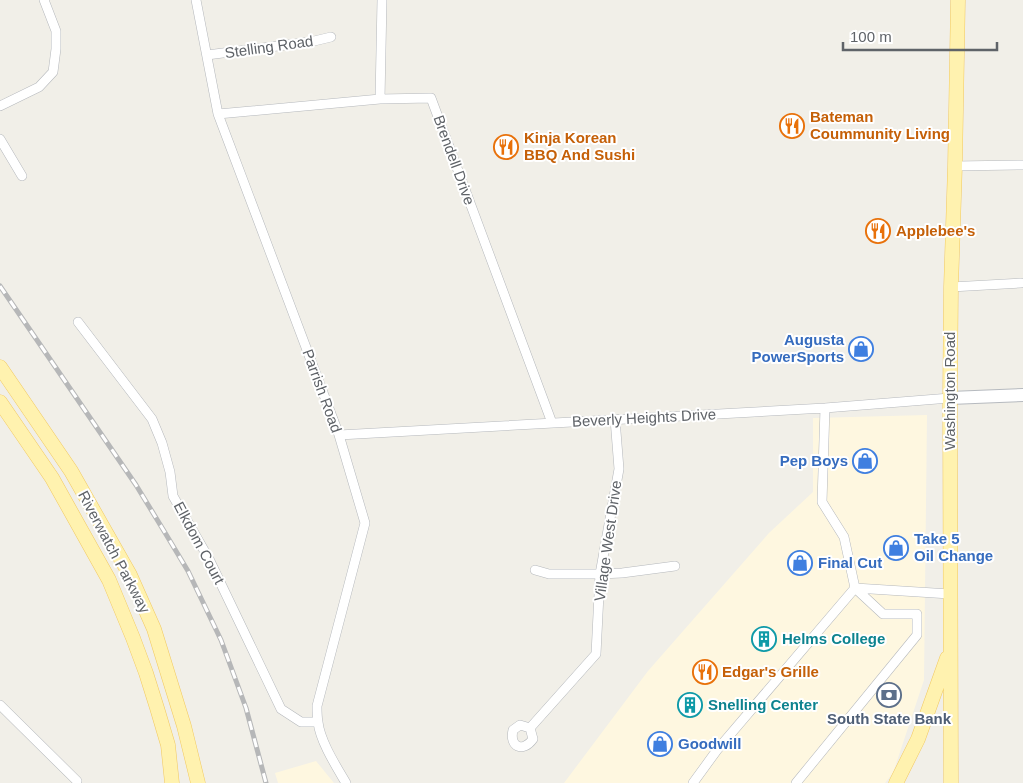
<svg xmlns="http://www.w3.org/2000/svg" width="1023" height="783" viewBox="0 0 1023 783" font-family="Arial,sans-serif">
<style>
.commercial{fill:#fef7e0}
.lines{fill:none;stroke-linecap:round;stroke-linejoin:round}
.street-casing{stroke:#b5b8bc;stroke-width:10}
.secondary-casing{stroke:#b6babf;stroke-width:14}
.primary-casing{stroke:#f2c960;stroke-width:15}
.street{stroke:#fff;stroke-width:9}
.secondary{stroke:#fff;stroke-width:12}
.primary{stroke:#fff2af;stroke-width:14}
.rail-casing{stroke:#b6b7b8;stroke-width:5}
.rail{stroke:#fff;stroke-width:3;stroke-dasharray:9;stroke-linecap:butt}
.labels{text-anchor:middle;stroke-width:4;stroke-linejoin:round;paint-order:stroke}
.street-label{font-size:15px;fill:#5f6368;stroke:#fff}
.food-label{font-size:15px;font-weight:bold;fill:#c56008;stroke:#fff;text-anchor:start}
.shop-label{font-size:15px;font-weight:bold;fill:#366cbe;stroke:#fff;text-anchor:start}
.culture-label{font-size:15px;font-weight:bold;fill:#0d838f;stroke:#fff;text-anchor:start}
.service-label{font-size:15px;font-weight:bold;fill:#4e5e75;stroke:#fff}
</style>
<rect width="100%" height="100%" fill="#f1efe8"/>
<!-- commercial -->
<path class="commercial" d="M927,415L924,680L893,773L885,783H564L648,671L769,533L813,492V418Z
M316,761L334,783H278L275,773Z"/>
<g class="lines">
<defs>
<path id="street" d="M196,0L218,114L339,435L365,523L317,706C317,711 317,717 318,722C320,741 336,766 346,783
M207,55L310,42L331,37
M380,99L382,0
M0,106L39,87L53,72L56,49V31L44,0
M218,114L380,99L431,98L552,423
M0,139L22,176
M955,166L1023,165
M951,287L1021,283
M78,322L152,419L162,443L170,472L173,496L209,559L281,709L301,722H318
M339,435L825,408L950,398
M535,570L549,574H600L622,573L675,566
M855,588L950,594
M0,705L77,781L76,783
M520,725L530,728L533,739C523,753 509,747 513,730Z
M530,728L596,654L600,574L619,469L615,419
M693,783L717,750L855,588
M796,783L917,635V614H883L855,588L844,537L822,502L825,408"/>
<path id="secondary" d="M950,398L1023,395"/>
<path id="primary" d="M0,367L71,471L130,575L154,629L184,726L198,783
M0,402L52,478L109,580L133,638L146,673L157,708L168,745L172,783
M896,783L918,739L947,658
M951,783L950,398L951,287L955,166L958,0"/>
</defs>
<!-- street casing -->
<use href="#street" class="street-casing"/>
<!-- secondary casing -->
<use href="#secondary" class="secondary-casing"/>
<!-- primary casing -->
<use href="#primary" class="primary-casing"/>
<!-- street -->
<use href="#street" class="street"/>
<!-- secondary -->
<use href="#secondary" class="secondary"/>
<!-- primary -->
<use href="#primary" class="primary"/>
<defs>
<path id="rail" d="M0,286L136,485L164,531L188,571L221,640L235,678L246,708L266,783"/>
</defs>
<!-- rail casing -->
<use href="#rail" class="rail-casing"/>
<!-- rail -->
<use href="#rail" class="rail"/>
</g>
<!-- icons -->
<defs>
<symbol id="restaurant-ring" viewBox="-11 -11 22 22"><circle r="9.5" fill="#fff" stroke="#e8710a" stroke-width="1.5"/><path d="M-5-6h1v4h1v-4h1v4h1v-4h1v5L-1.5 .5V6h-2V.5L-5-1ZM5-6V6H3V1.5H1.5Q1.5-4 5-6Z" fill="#e8710a"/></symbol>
<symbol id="shop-ring" viewBox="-11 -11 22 22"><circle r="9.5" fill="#fff" stroke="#3f7fe0" stroke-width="1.5"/><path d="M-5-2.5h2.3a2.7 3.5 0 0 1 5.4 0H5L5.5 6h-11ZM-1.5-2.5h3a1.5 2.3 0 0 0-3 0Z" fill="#3f7fe0"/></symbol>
<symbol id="building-ring" viewBox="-11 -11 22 22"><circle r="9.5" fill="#fff" stroke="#0f9aa8" stroke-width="1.5"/><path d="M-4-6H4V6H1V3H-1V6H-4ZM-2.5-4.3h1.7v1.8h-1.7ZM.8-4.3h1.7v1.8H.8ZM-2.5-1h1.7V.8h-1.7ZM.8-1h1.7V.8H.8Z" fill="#0f9aa8"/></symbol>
<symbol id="bank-ring" viewBox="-11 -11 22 22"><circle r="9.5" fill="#fff" stroke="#5c6f8a" stroke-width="1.5"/><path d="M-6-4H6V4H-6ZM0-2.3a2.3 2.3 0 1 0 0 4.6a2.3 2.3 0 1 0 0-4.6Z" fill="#5c6f8a"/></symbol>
</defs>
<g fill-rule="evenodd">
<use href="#restaurant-ring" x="778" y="112" width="28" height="28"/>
<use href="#restaurant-ring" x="492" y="133" width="28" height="28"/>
<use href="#restaurant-ring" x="864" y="217" width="28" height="28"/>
<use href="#shop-ring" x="847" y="335" width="28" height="28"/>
<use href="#shop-ring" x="851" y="447" width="28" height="28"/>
<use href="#shop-ring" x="882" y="534" width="28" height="28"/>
<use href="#shop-ring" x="786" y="549" width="28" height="28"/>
<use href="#building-ring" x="750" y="625" width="28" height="28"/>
<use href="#restaurant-ring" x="691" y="658" width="28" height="28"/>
<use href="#bank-ring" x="875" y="681" width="28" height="28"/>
<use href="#building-ring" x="676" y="691" width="28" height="28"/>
<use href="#shop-ring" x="646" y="730" width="28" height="28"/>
</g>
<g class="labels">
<!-- street labels -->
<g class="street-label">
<text transform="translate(269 47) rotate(-8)" y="5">Stelling Road</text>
<text transform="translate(454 160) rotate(70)" y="5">Brendell Drive</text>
<text transform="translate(322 391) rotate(70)" y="5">Parrish Road</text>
<text transform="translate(950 391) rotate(-90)" y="5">Washington Road</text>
<text transform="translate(644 418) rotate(-3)" y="5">Beverly Heights Drive</text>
<text transform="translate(608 541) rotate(-82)" y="5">Village West Drive</text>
<text transform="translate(199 543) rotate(62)" y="5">Elkdom Court</text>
<text transform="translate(114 552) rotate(62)" y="5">Riverwatch Parkway</text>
</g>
<!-- food labels -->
<g class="food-label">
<text x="810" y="122">Bateman<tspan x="810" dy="17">Coummunity Living</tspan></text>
<text x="524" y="143">Kinja Korean<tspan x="524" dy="17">BBQ And Sushi</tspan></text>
<text x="896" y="236">Applebee's</text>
<text x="722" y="677">Edgar's Grille</text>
</g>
<!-- shop labels -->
<g class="shop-label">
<text x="844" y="345" text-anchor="end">Augusta<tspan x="844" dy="17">PowerSports</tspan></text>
<text x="848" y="466" text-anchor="end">Pep Boys</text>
<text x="914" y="544">Take 5<tspan x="914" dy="17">Oil Change</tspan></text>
<text x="818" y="568">Final Cut</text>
<text x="678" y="749">Goodwill</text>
</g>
<!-- culture labels -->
<g class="culture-label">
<text x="782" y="644">Helms College</text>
<text x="708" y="710">Snelling Center</text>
</g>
<!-- service labels -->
<g class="service-label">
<text x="889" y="724">South State Bank</text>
</g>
</g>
<!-- scale -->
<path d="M843 42v8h154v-8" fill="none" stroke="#5f6368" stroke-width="2.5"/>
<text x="850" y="42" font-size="15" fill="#5f6368" stroke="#ffffff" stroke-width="4" paint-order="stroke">100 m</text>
</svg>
